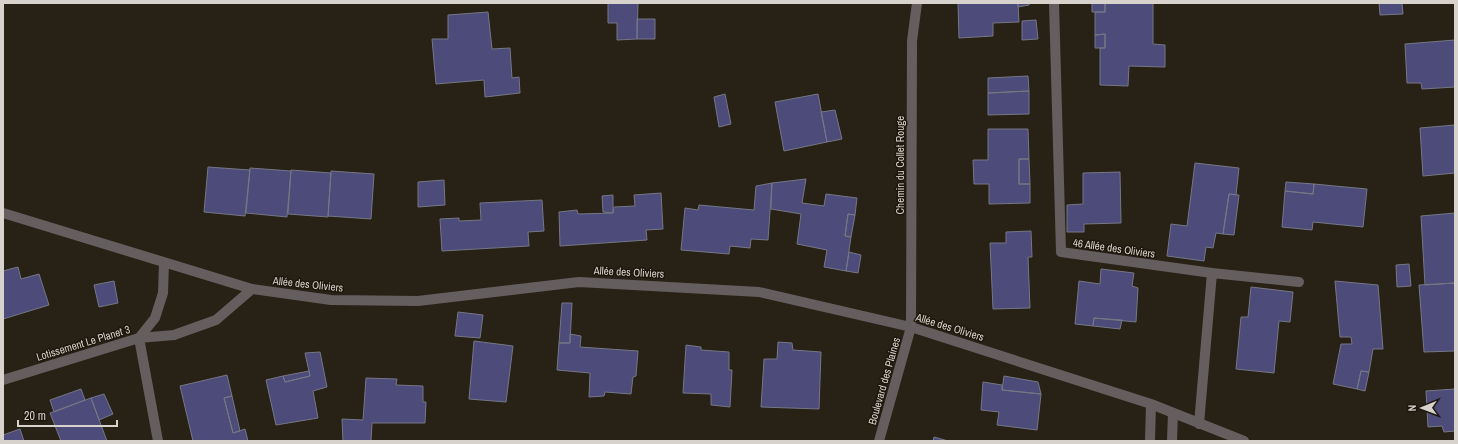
<svg xmlns="http://www.w3.org/2000/svg" width="1458" height="444" viewBox="0 0 1458 444" font-family="'Archivo Narrow',sans-serif">
<style>
.building{fill:#4c4b7a;stroke:#767785}
.lines{fill:none;stroke-linecap:round;stroke-linejoin:round}
.street{stroke:#655e5f;stroke-width:10}
.labels{text-anchor:middle;stroke-width:3;stroke-linejoin:round;paint-order:stroke}
.street-label{font-size:11px;fill:#d7d2cb;stroke:#1e170d}
</style>
<rect width="100%" height="100%" fill="#282116"/>
<!-- building -->
<path class="building" d="M608,3H638L637,39L617,40V23H608Z
M958,3H1018L1019,22L993,23V36L959,38Z
M1018,3H1029V5L1018,7Z
M1092,3H1105V12H1092Z
M1105,3H1153V44L1165,45V67L1129,66L1128,86L1100,85V48H1105V34L1095,35V12H1105Z
M1379,3H1402L1403,14L1380,15Z
M488,12L492,49L510,48L512,78L519,77L520,93L485,97L484,80L436,84L432,39H448V15Z
M637,19H655V39H637Z
M1036,20L1038,39L1022,40V21Z
M1105,34V48H1095V35Z
M1455,40V87L1422,89L1421,83H1407L1405,44Z
M1028,76L1029,91L988,93V78Z
M1029,91V114L988,115V93Z
M725,94L731,124L719,127L714,97Z
M818,94L827,142L784,151L775,102Z
M835,110L842,139L827,142L821,112Z
M1455,125V173L1423,176L1420,128Z
M988,129H1028L1029,159H1019V184H1030V203L989,204V184H974L973,160H988Z
M1019,159H1029L1030,184H1019Z
M1195,163L1239,168L1236,195L1229,194L1223,234L1216,233L1213,248L1206,247L1204,261L1167,256L1171,224L1187,226Z
M208,167L250,170L245,216L204,212Z
M250,168L291,171L287,217L246,213Z
M291,170L331,173L328,217L288,214Z
M331,171L374,174L371,219L328,216Z
M1120,172L1121,223L1084,224V232H1067V205L1083,204V173Z
M806,179L802,203L824,206L826,194L857,198L855,215L848,214L845,236L851,237L846,271L824,267L827,250L797,244L801,214L771,209L772,183Z
M444,180L445,205L418,207V182Z
M1286,182L1314,184L1313,194L1285,191Z
M772,183L768,240L751,239L750,248L730,246L729,254L681,250L685,208L698,210L699,205L754,210L756,186Z
M1314,184L1367,189L1363,227L1313,222L1312,230L1282,227L1285,191L1313,194Z
M661,193L663,229L646,230L647,240L560,246L559,212L577,210L578,214L613,213L614,207L635,206L634,195Z
M1229,194L1239,195L1234,235L1223,234Z
M613,195V213L603,212L602,196Z
M542,200L544,231L528,232L529,246L442,251L440,219L459,218V221L481,220L480,203Z
M1455,213V283L1425,285L1421,216Z
M848,214L855,215L851,237L845,236Z
M1031,231L1032,257H1028L1030,308L993,309L990,243H1006V232Z
M849,252L861,255L858,273L846,271Z
M1409,264L1411,286L1397,287L1396,265Z
M18,267L21,279L39,274L49,305L3,319V271Z
M1101,269L1134,273L1132,286L1138,288L1136,322L1094,318L1093,326L1075,324L1079,281L1100,284Z
M114,281L118,303L99,307L94,285Z
M1335,281L1378,285L1383,349H1373L1369,372L1361,371L1357,389L1333,384L1341,344H1352L1351,337H1340Z
M1455,283V351L1424,352L1419,285Z
M1251,287L1293,292L1290,322L1279,321L1274,373L1236,369L1241,317H1248Z
M562,303H572L570,343H559Z
M458,312L483,315L480,338L455,336Z
M1094,318L1122,320L1120,329L1093,326Z
M570,334L581,336L580,347L638,351L636,376L633,377L631,394L605,392L604,396L589,397L590,373L557,370L559,343H570Z
M474,341L513,346L506,402L469,399Z
M778,342L792,343L793,350L821,352L819,409L761,407L764,359H777Z
M686,345L701,347V350L729,352V370H732L730,407L711,405V394L683,393Z
M320,352L327,387L313,391L318,418L276,425L266,380L283,376L285,382L310,376L305,353Z
M309,371L310,376L285,382L283,376Z
M1361,371L1369,372L1365,391L1357,389Z
M227,375L232,396L224,398L233,433L245,429L248,441H193L180,386Z
M1004,376L1038,382L1041,394L1002,390Z
M366,378L397,379L396,385L423,386V402H426L425,423H372L371,441H343L342,419L363,420Z
M983,382L1002,385V390L1041,394L1037,430L997,425L999,412L981,410Z
M81,389L85,400L54,412L50,400Z
M1455,389V431L1444,432L1442,426L1428,427L1426,391Z
M104,394L113,414L99,420L91,398Z
M232,396L240,431L233,433L224,398Z
M91,398L107,441H61L50,413Z
M20,429L24,441H3V435Z
M934,437L948,441H933Z"/>
<g class="lines">
<!-- street -->
<path class="street" d="M1054,3L1061,252L1212,273L1199,424
M3,213L252,289L331,300L418,301L579,282L759,292L911,327L1151,404L1244,441
M1212,273L1299,282
M139,338L158,441
M139,338L155,318L163,293L164,262
M3,380L139,338L174,335L216,320L252,289
M879,441L911,327L912,41L917,3
M1150,441L1151,404
M1172,441L1173,413"/>
</g>
<g class="labels">
<!-- street labels -->
<g class="street-label">
<text transform="translate(900 165) rotate(-90)" y="4">Chemin du Collet Rouge</text>
<text transform="translate(1114 248) rotate(8)" y="4">46 Allée des Oliviers</text>
<text transform="translate(629 272) rotate(3)" y="4">Allée des Oliviers</text>
<text transform="translate(308 284) rotate(6)" y="4">Allée des Oliviers</text>
<text transform="translate(950 327) rotate(17)" y="4">Allée des Oliviers</text>
<text transform="translate(83 343) rotate(-17)" y="4">Lotissement Le Planet 3</text>
<text transform="translate(884 381) rotate(-74)" y="4">Boulevard des Plaines</text>
</g>
</g>
<!-- border -->
<rect width="1458" height="444" fill="none" stroke="#d7d2cb" stroke-width="8"/>
<!-- north arrow -->
<g transform="translate(1422 408) rotate(269)" stroke="#1e170d" stroke-width="3" paint-order="stroke">
<path d="M0-3L7 15L0 10L-7 15Z" fill="#d7d2cb"/>
<text y="-6" font-size="11" font-weight="bold" text-anchor="middle" fill="#d7d2cb">N</text>
</g>
<!-- scale -->
<path d="M18 420v6h99v-6" fill="none" stroke="#d7d2cb" stroke-width="2"/>
<text x="24" y="420" font-size="12" fill="#d7d2cb" stroke="#1e170d" stroke-width="3" paint-order="stroke">20 m</text>
</svg>
